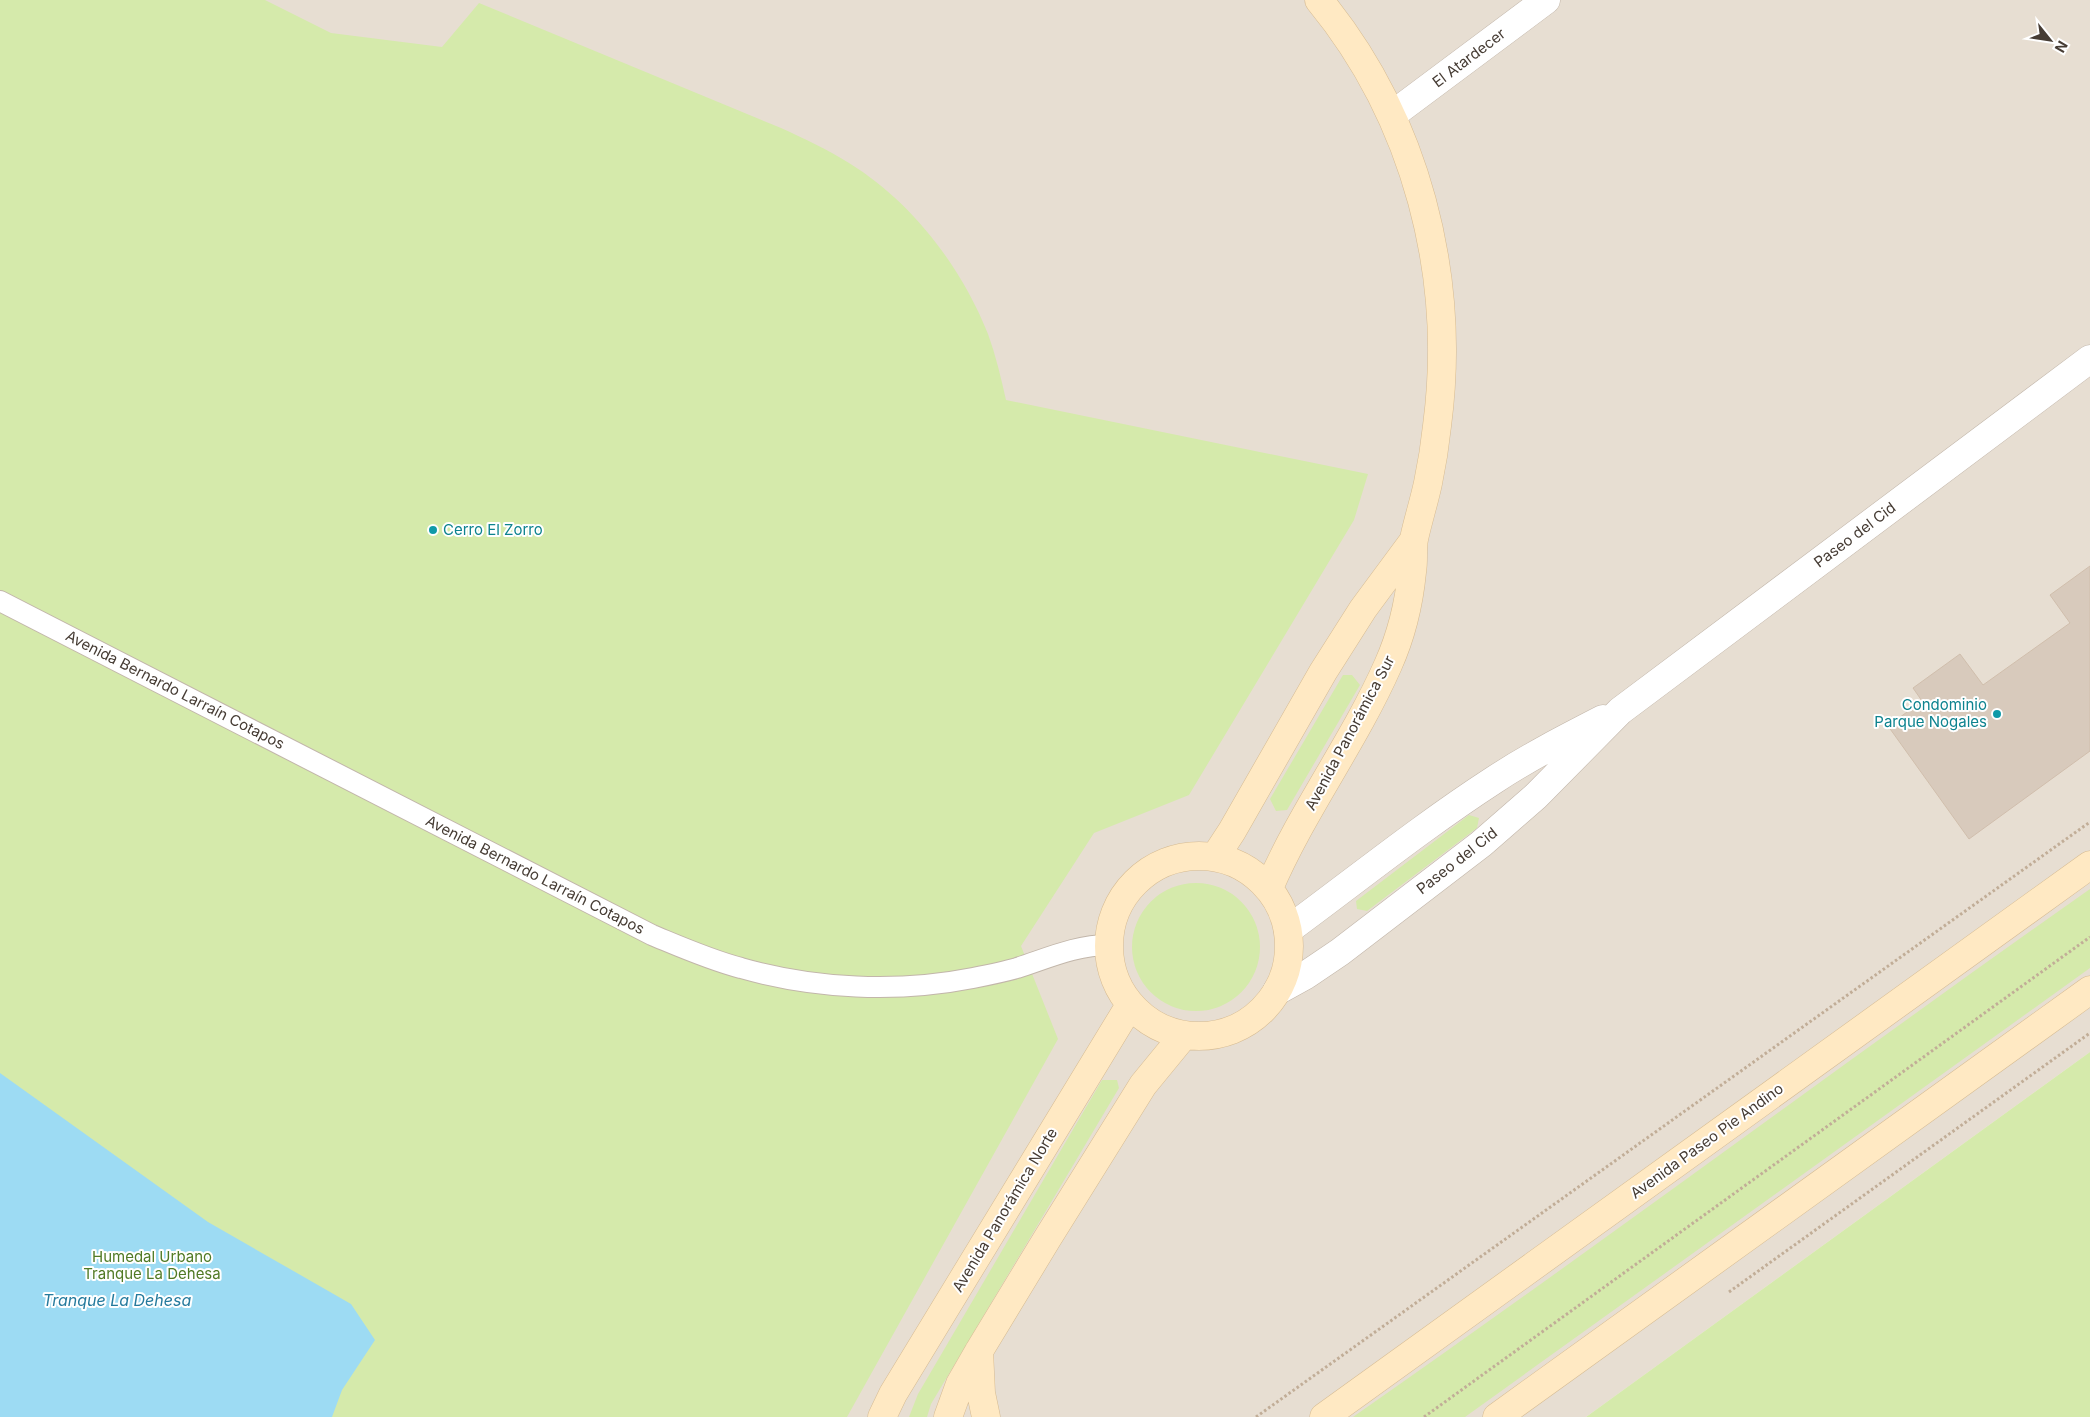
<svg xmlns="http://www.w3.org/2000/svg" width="2090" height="1417" viewBox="0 0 2090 1417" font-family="Inter,sans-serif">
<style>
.residential{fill:#e7ded2}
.green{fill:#d5eaab}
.water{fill:#9ddbf3}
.building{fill:#d8cabc;stroke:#d0beac}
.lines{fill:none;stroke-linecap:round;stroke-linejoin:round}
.lane-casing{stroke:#c2b6aa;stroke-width:22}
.street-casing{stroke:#c2b6aa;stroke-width:29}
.secondary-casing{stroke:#d6bb92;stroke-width:29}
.path{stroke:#c1ad97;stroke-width:3;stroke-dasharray:2.5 2.5;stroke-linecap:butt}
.lane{stroke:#fff;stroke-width:20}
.street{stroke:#fff;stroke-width:28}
.secondary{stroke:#ffe9c3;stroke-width:28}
.culture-dot{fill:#0f9aa8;stroke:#fff;stroke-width:2}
.labels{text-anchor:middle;stroke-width:4;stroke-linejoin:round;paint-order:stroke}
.street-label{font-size:15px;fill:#463c34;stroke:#fff}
.culture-label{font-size:15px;fill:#0d838f;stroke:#fff;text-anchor:start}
.park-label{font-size:15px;fill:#507a25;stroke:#fff}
.water-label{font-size:16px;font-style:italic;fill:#257a9d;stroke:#fff}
</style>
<rect width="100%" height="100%" fill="#f3ede5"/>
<!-- residential -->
<path class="residential" d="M0,0H2090V1052L1586,1417H0Z"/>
<!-- green -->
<path class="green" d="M0,0H265L331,33L442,47L479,3L781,128C805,139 827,149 849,163C911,201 961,266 988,334C996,356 1001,378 1006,400L1368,474L1354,520L1189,795L1094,833L1021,946L1058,1039L847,1417H0Z
M1343,675H1352L1360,685L1287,810L1276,811L1270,799Z
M1469,815L1479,818L1477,828L1367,911L1357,909L1356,901Z
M1132 947a64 64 0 1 1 128 0a64 64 0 1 1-128 0Z
M2090,889V968L1465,1417H1353C1601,1244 1843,1063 2090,889Z
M2090,1052V1417H1586Z
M1102,1080H1117L1119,1088L931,1404L927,1417H909L918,1394Z"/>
<!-- water -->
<path class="water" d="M0,1073L208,1222L351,1304L375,1340L342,1390L332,1417H0Z"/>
<!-- building -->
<path class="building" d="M2090,566V751L1969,839L1888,726L1922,701L1913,688L1960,654L1983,685L2070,623L2050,595Z"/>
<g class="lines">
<defs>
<path id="lane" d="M0,601L652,935C681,947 710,960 741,968C815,989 897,993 973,978C988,975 1003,972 1017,968C1048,958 1076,945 1109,945"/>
<path id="street" d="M1392,115L1546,0
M1288,930C1356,880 1423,826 1494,780C1529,757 1566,738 1603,719
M1277,991L1306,975L1340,952L1481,844L1536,796L1620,711L2090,359"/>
<path id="secondary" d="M1109 946a90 90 0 1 1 180 0a90 90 0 1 1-180 0Z
M1215,857L1232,831L1323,672L1363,609L1414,540
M1269,888C1302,811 1354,742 1388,665C1401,636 1409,603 1412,572C1414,561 1412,550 1414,539C1418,520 1424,502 1428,483C1432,464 1435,445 1437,426C1457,275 1416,118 1319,0
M979,1351L981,1393L986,1417
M882,1417L893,1394L1130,1005
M948,1417L960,1384L979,1351L1047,1239L1143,1085L1184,1035
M1324,1417L2090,865
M1497,1417L2090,990"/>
</defs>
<!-- lane casing -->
<use href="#lane" class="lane-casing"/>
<!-- street casing -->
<use href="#street" class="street-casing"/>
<!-- secondary casing -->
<use href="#secondary" class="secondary-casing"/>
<!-- path -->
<path class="path" d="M1729,1292L2090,1033
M1256,1417L2090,822
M1424,1417L2090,937"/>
<!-- lane -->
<use href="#lane" class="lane"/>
<!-- street -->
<use href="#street" class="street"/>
<!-- secondary -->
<use href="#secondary" class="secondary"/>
</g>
<!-- markers -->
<g class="culture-dot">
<circle cx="433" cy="530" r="5"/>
<circle cx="1997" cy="714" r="5"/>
</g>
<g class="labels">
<!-- street labels -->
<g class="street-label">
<text transform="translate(1469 58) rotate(-37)" y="5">El Atardecer</text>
<text transform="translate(1855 535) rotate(-37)" y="5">Paseo del Cid</text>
<text transform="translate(175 690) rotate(27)" y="5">Avenida Bernardo Larraín Cotapos</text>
<text transform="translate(1350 733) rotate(-62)" y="5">Avenida Panorámica Sur</text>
<text transform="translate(1457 861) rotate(-38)" y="5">Paseo del Cid</text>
<text transform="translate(535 875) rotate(27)" y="5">Avenida Bernardo Larraín Cotapos</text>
<text transform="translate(1707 1141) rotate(-36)" y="5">Avenida Paseo Pie Andino</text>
<text transform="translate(1005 1210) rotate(-59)" y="5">Avenida Panorámica Norte</text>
</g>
<!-- culture labels -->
<g class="culture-label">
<text x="443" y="535">Cerro El Zorro</text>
<text x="1987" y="710" text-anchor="end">Condominio<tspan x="1987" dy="17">Parque Nogales</tspan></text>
</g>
<!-- park labels -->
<g class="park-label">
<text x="152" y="1262">Humedal Urbano<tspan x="152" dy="17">Tranque La Dehesa</tspan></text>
</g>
<!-- water labels -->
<g class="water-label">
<text x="117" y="1306">Tranque La Dehesa</text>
</g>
</g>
<!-- north arrow -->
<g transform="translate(2050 40) rotate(120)" stroke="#ffffff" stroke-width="4" paint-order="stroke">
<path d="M0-4L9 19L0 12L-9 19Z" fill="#463c34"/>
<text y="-8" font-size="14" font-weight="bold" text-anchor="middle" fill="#463c34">N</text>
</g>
</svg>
